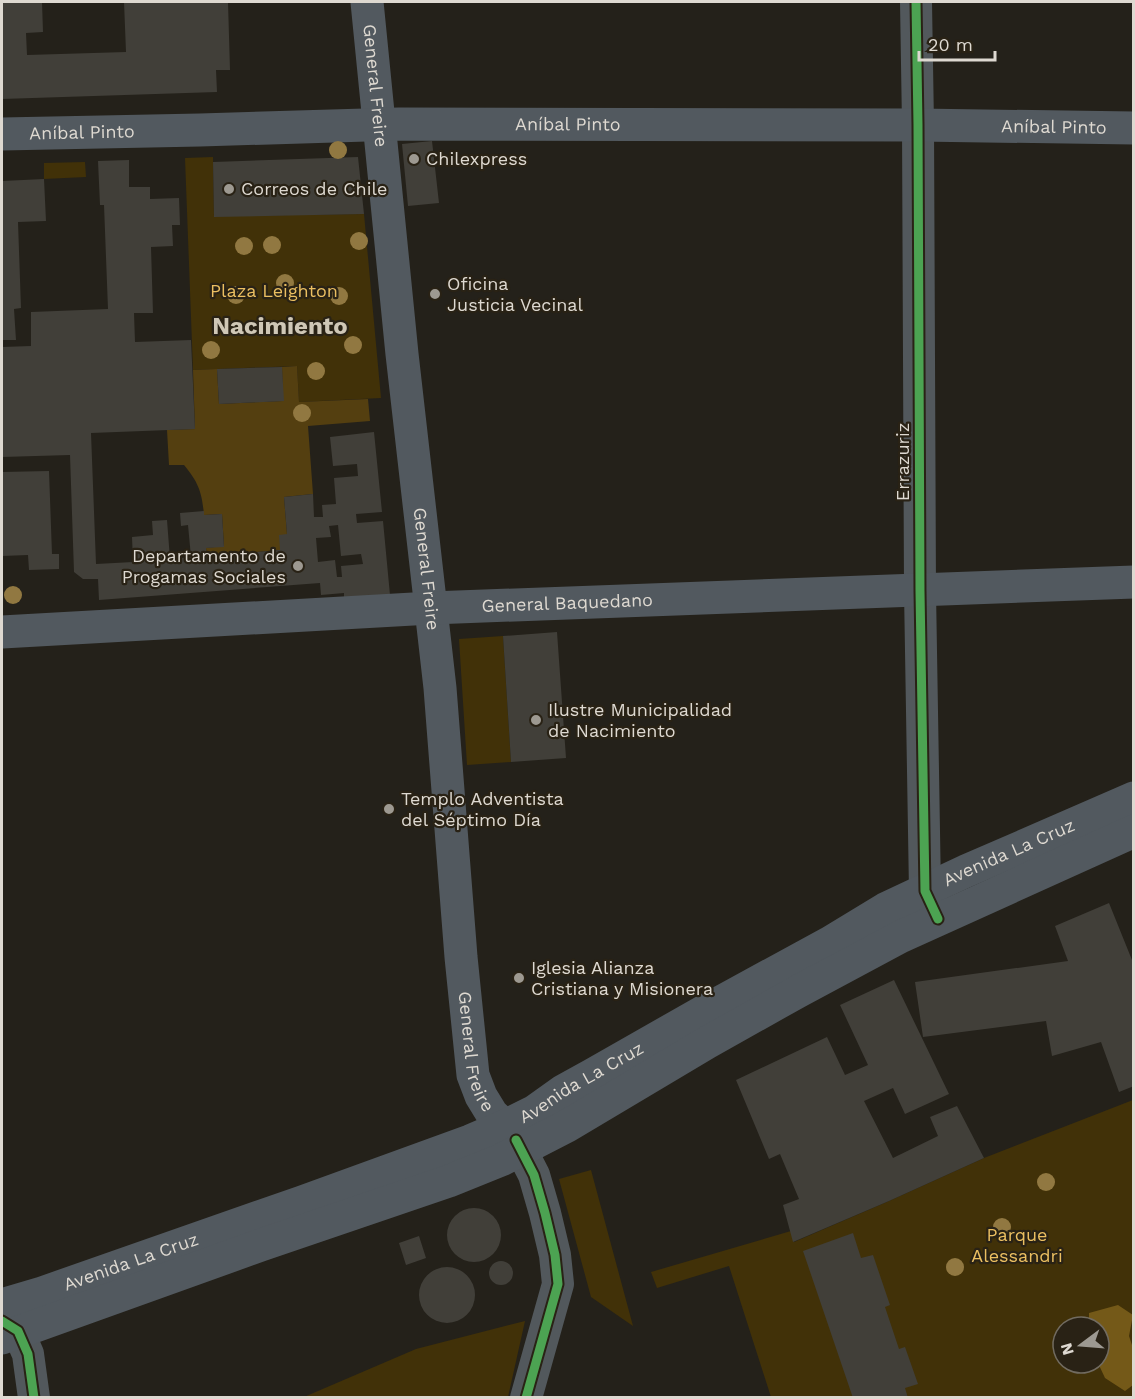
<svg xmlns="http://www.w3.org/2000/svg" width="1135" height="1399" viewBox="0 0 1135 1399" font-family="'Work Sans',sans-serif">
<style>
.green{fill:#413108;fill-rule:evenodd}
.forest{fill:#543f10}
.water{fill:#745918}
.building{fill:#413f39;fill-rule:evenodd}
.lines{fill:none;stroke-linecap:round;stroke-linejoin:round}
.minor{stroke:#52585c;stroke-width:32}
.major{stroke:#52595f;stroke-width:33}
.cycleway-casing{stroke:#292215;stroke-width:13}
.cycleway{stroke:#4ca352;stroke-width:9}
.tree{fill:#917841}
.poi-dot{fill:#9d9991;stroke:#292215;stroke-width:2}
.labels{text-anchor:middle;stroke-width:4.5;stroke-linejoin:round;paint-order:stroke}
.street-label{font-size:18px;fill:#ded9d1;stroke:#292215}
.poi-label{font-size:18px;fill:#ded9d1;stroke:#292215;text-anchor:start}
.park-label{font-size:18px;fill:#ebbf61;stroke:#292215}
.district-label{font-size:24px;font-weight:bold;fill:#cfc7b6;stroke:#292215}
</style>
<rect width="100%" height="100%" fill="#24211a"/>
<!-- green -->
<path class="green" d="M213,157L214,216L364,214L381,398L299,402L297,366L193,370L185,158Z
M85,162L86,177L44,179V163Z
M503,636L511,762L467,765L459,639Z
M1133,1100V1397H771L729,1266L657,1288L651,1272L791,1231L794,1242L889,1201L984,1158ZM1063,1327H1099V1363H1063Z
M591,1170L633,1326L591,1297L559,1179Z
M525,1321L508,1397H304L416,1349Z"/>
<!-- forest -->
<path class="forest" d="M297,366L299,402L368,399L370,421L308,426L313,494L284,497L287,534L280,550L207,556L206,548L224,546L222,514L204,515C202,493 199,483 184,465H169L167,430L195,429L193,370L217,369L219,404L283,401L282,367Z"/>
<!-- water -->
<path class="water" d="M1118,1305L1133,1315L1129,1336L1132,1345L1133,1346V1385L1125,1391L1105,1378L1098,1363H1099V1327H1089V1313Z"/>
<!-- building -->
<path class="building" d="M2,2H42L43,32L26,33L27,55L126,52L124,2H228L230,70H216L217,92L2,99Z
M432,141L439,203L408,206L402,144Z
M358,157L364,214L214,217L213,162Z
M129,160V187H150V199L179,198L180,225H172L173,246L151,247L153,313H134L135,342L191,340L195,429L91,433L96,564L133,562L132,537L153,535L152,521L167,520L170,559L191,557L188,525L181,526L180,513L204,511V515L222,514L224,547L206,548L207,556L280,550L279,535L287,534L284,497L313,494L314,517H323L322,505L336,504L334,478L358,476L357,464L333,466L330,437L374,432L382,512L356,514L357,523L383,521L390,595L344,597V593L321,595L320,583L99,600L98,579H83L74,572L70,455L2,457V347L31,346V312L108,309L104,205H100L98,161ZM338,525L341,556L361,554L363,564L341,566L342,577H337L335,560L318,562L316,538L331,537L329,526Z
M44,179L46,221L18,222L21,308L14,309L16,340H2V181Z
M282,367L284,401L219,404L217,369Z
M49,471L52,554H59V569L29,570L28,555L2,556V472Z
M557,632L566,758L511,762L503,636Z
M1109,903L1134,965V1086L1119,1092L1101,1042L1052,1056L1046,1021L923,1037L915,982L1068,961L1055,926Z
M894,980L949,1094L905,1114L893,1088L864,1101L893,1158L938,1136L930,1117L957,1106L984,1158L889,1201L793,1242L783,1205L799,1199L780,1154L769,1159L736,1080L827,1037L845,1075L868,1065L840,1005Z
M447 1235a27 27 0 1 1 54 0a27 27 0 1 1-54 0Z
M853,1233L861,1258L873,1255L890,1305L885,1307L899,1349L905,1347L918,1384L905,1388L908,1398H853L803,1251Z
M419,1236L426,1258L406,1265L399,1243Z
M489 1273a12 12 0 1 1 24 0a12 12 0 1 1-24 0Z
M419 1295a28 28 0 1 1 56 0a28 28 0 1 1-56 0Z"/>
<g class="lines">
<!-- minor -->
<path class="minor" d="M916,2L918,125L920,591L925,891L935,913
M516,1140L534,1175L545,1213L555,1255L558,1284L526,1398
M2,1321L18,1331L28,1354L34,1398"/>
<!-- major -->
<g class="major">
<path id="s1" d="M367,2L402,354L440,688L461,957L473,1075L481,1096L492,1114L505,1126L516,1140"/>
<path id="s2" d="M2,134L200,130L399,124L918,125L1134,128"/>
<path id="s3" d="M2,632L431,608L1134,582"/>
<path id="s4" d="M2,1305L42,1293L302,1202L470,1141L505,1126L535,1111L563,1091L592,1075L706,1010L829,943L885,909L966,871L1134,798"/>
<path d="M2,1338L261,1245L449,1181L501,1160L567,1126L708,1042L799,991L900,937L1134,831"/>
</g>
<defs>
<path id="cycleway" d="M916,2L918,125L920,591L925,891L938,919
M516,1140L534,1175L545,1213L555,1255L558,1284L526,1398
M2,1321L18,1331L28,1354L34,1398"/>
</defs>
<!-- cycleway casing -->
<use href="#cycleway" class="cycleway-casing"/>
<!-- cycleway -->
<use href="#cycleway" class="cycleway"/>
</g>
<!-- trees -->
<g class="tree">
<circle cx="338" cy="150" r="9"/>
<circle cx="359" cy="241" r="9"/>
<circle cx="272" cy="245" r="9"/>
<circle cx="244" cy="246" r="9"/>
<circle cx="285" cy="283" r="9"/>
<circle cx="236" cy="295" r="9"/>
<circle cx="339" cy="296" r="9"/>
<circle cx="353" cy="345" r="9"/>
<circle cx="211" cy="350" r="9"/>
<circle cx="316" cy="371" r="9"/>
<circle cx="302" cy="413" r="9"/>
<circle cx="13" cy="595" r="9"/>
<circle cx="1046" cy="1182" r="9"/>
<circle cx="1002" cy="1227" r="9"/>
<circle cx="955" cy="1267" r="9"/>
</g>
<!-- markers -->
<g class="poi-dot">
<circle cx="414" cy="159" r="6"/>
<circle cx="229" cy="189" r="6"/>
<circle cx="435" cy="294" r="6"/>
<circle cx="298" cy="566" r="6"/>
<circle cx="536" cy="720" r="6"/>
<circle cx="389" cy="809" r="6"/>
<circle cx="519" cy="978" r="6"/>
</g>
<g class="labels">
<!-- street labels -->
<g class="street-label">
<text dy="6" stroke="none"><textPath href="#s1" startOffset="84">General Freire</textPath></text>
<text dy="6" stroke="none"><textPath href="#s2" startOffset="566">Aníbal Pinto</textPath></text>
<text dy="6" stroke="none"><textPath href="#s2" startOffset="1052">Aníbal Pinto</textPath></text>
<text dy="6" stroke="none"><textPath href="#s2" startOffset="80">Aníbal Pinto</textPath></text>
<text transform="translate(903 462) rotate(-90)" y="6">Errazuriz</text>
<text dy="6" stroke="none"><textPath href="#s1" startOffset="570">General Freire</textPath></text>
<text dy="6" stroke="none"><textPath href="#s3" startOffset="566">General Baquedano</textPath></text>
<text dy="6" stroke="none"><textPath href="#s4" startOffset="1108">Avenida La Cruz</textPath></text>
<text dy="6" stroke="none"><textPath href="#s1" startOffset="1056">General Freire</textPath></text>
<text dy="6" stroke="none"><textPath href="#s4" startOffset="622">Avenida La Cruz</textPath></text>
<text dy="6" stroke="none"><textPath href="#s4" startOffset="136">Avenida La Cruz</textPath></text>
</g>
<!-- poi labels -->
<g class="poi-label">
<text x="426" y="165">Chilexpress</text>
<text x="241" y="195">Correos de Chile</text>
<text x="447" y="290">Oficina<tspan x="447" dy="21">Justicia Vecinal</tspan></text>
<text x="286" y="562" text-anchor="end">Departamento de<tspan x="286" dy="21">Progamas Sociales</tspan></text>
<text x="548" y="716">Ilustre Municipalidad<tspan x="548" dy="21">de Nacimiento</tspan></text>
<text x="401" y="805">Templo Adventista<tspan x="401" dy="21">del Séptimo Día</tspan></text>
<text x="531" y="974">Iglesia Alianza<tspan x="531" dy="21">Cristiana y Misionera</tspan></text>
</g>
<!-- park labels -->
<g class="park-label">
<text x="274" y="297">Plaza Leighton</text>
<text x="1017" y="1241">Parque<tspan x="1017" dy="21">Alessandri</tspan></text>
</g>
<!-- district labels -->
<g class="district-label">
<text x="280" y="334">Nacimiento</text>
</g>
</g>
<!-- border -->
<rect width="1135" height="1399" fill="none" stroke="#ded9d1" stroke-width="6"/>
<!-- north arrow -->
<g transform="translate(1081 1345) rotate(254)"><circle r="28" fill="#292215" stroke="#716b60" stroke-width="1.5"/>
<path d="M0-4.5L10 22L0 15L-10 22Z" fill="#9d9991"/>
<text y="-9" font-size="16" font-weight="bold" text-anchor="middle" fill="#ded9d1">N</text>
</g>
<!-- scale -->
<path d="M919 51v9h76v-9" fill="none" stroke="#ded9d1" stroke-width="3"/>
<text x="928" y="51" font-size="18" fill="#ded9d1" stroke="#292215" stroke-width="4.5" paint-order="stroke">20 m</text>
</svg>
